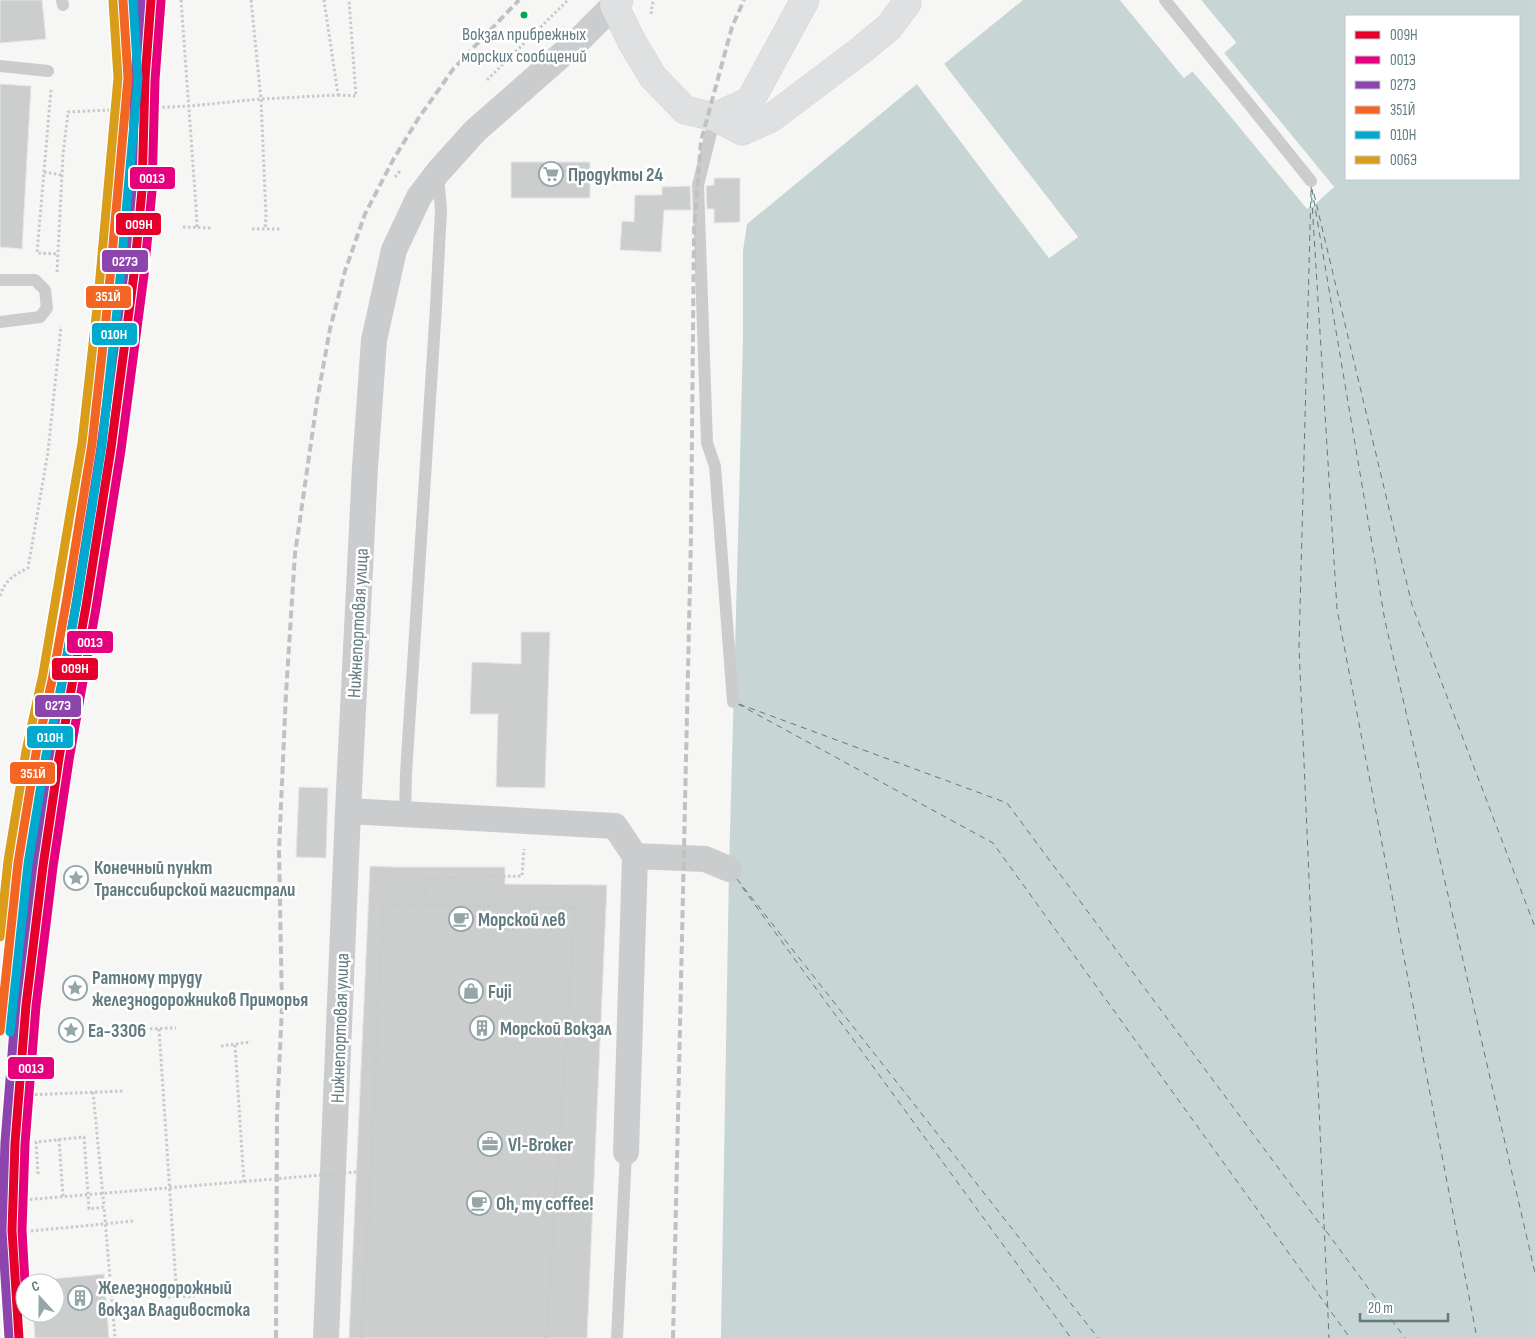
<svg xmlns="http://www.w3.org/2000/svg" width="1535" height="1338" viewBox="0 0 1535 1338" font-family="'Sofia Sans Condensed',sans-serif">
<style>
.water{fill:#c7d5d4;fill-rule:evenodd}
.pier{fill:#f6f6f5}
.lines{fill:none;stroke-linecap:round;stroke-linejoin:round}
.ferry{stroke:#5c7c7b;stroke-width:1;stroke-dasharray:6 5;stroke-linecap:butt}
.building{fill:#cccece;stroke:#e6e6e5}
.secondary-casing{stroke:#d2d3d3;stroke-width:29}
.path{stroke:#c8caca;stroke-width:3;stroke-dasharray:2.5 2.5;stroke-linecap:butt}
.lane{stroke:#cbcccd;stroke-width:12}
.street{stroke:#cbcccd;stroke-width:26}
.secondary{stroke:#dfe0e1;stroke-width:28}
.rail{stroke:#c0c2c2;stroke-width:4;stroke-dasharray:8 4;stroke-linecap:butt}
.path-bridge{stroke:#c8caca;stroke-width:3;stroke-dasharray:2.5 2.5;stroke-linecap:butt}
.rail-1-casing{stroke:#fff;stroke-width:12}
.rail-2-casing{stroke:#fff;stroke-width:12}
.rail-3-casing{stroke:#fff;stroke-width:12}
.rail-4-casing{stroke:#fff;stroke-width:12}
.rail-5-casing{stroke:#fff;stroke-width:12}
.rail-6-casing{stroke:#fff;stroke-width:12}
.rail-1{stroke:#e4002b;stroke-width:9}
.rail-2{stroke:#e5007d;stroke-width:9}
.rail-3{stroke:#8e44ad;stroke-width:9}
.rail-4{stroke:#f26522;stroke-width:9}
.rail-5{stroke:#00a9ce;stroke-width:9}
.rail-6{stroke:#d99d1a;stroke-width:9}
.bus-dot{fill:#00a651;stroke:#fff;stroke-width:2}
.labels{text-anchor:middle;stroke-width:5;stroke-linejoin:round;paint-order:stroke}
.bus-label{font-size:18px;fill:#617b80;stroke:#fff}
.poi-label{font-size:19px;font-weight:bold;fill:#617b80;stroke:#fff;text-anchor:start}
.street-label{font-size:19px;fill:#617b80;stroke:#fff}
.line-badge{stroke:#fff;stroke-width:2}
.badge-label{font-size:14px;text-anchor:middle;font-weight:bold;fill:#fff}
</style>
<rect width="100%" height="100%" fill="#f6f6f5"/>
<!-- water -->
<path class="water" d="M1023,0H1120L1184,78L1192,71L1311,208L1334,187L1224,53L1236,42L1201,0H1535V1338H721L729,869L739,503L743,335V251L747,224L917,84L1049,258L1078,237L944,64ZM1346,16H1519V179H1346Z"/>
<!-- pier -->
<path class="pier" d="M1120,0H1123L1184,74L1191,69H1194L1311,204L1331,187L1222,55V51L1233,42L1199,0H1201L1236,43L1224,53L1334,187L1307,209L1193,71L1184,78Z
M944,64L1078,237L1049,258L917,84L919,83L1049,255L1074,237L942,65Z"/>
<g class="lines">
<!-- ferry -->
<path class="ferry" d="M1311,186L1337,609L1477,1338
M1312,189L1385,621L1535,1273
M1311,191L1299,647L1329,1338
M1314,194L1412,605L1535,927
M738,704L993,843L1350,1338
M739,704L1007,803L1323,1228
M737,879L1098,1338
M742,887L1071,1338
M1326,1231L1405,1338"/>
</g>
<!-- building -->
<path class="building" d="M0,0H42L46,39L0,43Z
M0,84L31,86L22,249L0,247Z
M511,162H590V198H511Z
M714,178H740V222L714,223V209H707L706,186L714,185Z
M690,186L691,210H664L661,252L620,250L622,221L634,222L635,195H662V187Z
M521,632H550L545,788L496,787L498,714H470L472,662L521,664Z
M299,787L328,788L326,858L296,857Z
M370,866L394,867H505V884L607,885L587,1338H349Z
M104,1274L109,1338H35L33,1313H55V1283H31L30,1281Z"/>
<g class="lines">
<defs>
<path id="secondary" d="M619,0L614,5L632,42L653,77L685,110L715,117L742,131L771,118L860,51L889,27L907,3V0
M715,117L750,101L805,0"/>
</defs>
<!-- secondary casing -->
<use href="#secondary" class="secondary-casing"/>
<!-- path -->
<path class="path" d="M181,0L196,206L197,227
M251,0L261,99L266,216L265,229
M651,14L652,5L654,0
M487,80L568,0
M51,90L37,253L58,254
M338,95L356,96L349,0
M44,172L62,175
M395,177L401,170
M183,227L211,228
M252,229H281
M57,272L63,155L68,112L189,106L261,99L338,95L324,0
M0,596C5,580 14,575 28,568L48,452L61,326
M424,905L425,878L522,876L524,849
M145,1029L176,1028
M159,1029L176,1284L181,1297
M235,1045L244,1183
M221,1046L251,1042
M93,1092L104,1207
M25,1095L123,1091
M59,1139L63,1197
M38,1174L36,1142L84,1137L89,1209L104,1207L115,1338
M21,1232L134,1221
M168,1297L195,1296
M361,1338L371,1171L383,904L575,908L546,1338"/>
<!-- lane -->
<path class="lane" d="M62,0L63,5
M1165,0L1311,181
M0,66L48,71
M715,117L698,185L707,443L715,466L733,702
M0,280H35L45,290L47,308L40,317L0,322
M405,815L406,774L436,306L441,210L438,176
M617,1338L626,1152"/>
<!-- street -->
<path class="street" d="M348,811L615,826L635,856L626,1152
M635,856L705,859L729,869
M326,1338L348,811L365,467L374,340L394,250L419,197L438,172L475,131L581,38L614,5"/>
<!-- secondary -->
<use href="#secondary" class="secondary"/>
<!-- rail -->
<path class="rail" d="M276,1338L277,1115L282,1007L279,850L286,693L295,554L317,401L330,329L345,271L365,214L393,160L418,119L454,68L519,0
M673,1338L691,537L694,230L701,141L732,27L744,0"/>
<!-- path-bridge -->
<path class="path-bridge" d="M0,1202L357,1172"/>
<defs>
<path id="rail-1" d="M19,1338L12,1230L15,1143L26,1005L43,866L59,758L86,606L111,448L134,274L142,190L145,79L151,0"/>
<path id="rail-2" d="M25,1283L22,1230L25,1144L36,1006L53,867L69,760L96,608L121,450L144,275L152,191L155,80L161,1"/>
<path id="rail-3" d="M9,1338L2,1230L5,1142L16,1004L33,865L49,757L76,604L101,447L124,273L132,189L135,79L141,0"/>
<path id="rail-4" d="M0,1031L18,863L36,753L53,676L67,598L92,444L108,300L128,78L123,0"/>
<path id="rail-5" d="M10,1032L28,864L46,755L63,678L77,600L102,445L118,301L138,79L133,0"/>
<path id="rail-6" d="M0,937L8,861L26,751L43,674L82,443L98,299L118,78L113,1"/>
</defs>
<!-- rail-1 casing -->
<use href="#rail-1" class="rail-1-casing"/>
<!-- rail-2 casing -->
<use href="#rail-2" class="rail-2-casing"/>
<!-- rail-3 casing -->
<use href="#rail-3" class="rail-3-casing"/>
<!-- rail-4 casing -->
<use href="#rail-4" class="rail-4-casing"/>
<!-- rail-5 casing -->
<use href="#rail-5" class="rail-5-casing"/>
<!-- rail-6 casing -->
<use href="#rail-6" class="rail-6-casing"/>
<!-- rail-1 -->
<use href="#rail-1" class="rail-1"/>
<!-- rail-2 -->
<use href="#rail-2" class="rail-2"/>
<!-- rail-3 -->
<use href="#rail-3" class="rail-3"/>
<!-- rail-4 -->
<use href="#rail-4" class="rail-4"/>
<!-- rail-5 -->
<use href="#rail-5" class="rail-5"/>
<!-- rail-6 -->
<use href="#rail-6" class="rail-6"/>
</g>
<!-- icons -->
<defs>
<symbol id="supermarket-ring" viewBox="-11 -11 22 22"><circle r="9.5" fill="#fff" stroke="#95a6a9" stroke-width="1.5"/><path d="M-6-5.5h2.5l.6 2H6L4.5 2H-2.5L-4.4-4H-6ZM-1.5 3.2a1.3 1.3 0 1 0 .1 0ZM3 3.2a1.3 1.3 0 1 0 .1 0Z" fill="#95a6a9"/></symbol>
<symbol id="sight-ring" viewBox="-11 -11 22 22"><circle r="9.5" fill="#fff" stroke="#95a6a9" stroke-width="1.5"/><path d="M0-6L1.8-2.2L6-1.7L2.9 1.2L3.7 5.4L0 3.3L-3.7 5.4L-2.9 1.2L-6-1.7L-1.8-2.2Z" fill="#95a6a9"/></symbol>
<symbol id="cafe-ring" viewBox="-11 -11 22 22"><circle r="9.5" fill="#fff" stroke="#95a6a9" stroke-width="1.5"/><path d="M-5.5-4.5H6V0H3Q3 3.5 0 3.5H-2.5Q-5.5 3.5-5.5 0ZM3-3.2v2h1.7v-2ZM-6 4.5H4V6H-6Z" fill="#95a6a9"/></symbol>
<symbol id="shop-ring" viewBox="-11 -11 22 22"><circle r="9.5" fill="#fff" stroke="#95a6a9" stroke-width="1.5"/><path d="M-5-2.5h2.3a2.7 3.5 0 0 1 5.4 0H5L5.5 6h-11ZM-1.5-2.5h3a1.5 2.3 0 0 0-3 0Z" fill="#95a6a9"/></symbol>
<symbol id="building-ring" viewBox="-11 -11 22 22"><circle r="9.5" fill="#fff" stroke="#95a6a9" stroke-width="1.5"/><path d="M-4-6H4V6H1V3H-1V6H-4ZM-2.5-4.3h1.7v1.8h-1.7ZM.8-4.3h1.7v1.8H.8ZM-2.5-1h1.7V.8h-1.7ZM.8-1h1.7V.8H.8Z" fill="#95a6a9"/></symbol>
<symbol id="office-ring" viewBox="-11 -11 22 22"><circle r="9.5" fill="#fff" stroke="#95a6a9" stroke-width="1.5"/><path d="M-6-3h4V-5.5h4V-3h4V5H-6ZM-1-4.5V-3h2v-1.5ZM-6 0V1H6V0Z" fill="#95a6a9"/></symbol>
</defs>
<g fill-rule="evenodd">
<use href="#supermarket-ring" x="537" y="160" width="28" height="28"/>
<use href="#sight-ring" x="62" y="864" width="28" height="28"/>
<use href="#cafe-ring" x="447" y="905" width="28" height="28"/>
<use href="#sight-ring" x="61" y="974" width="28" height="28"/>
<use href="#shop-ring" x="457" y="977" width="28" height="28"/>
<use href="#building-ring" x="468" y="1014" width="28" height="28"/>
<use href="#sight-ring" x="57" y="1016" width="28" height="28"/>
<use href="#office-ring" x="476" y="1130" width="28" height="28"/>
<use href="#cafe-ring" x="465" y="1189" width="28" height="28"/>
<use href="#building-ring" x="66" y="1284" width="28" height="28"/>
</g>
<!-- markers -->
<circle class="bus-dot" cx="524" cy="15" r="4.5"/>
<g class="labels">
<!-- bus labels -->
<g class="bus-label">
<text x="524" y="40">Вокзал прибрежных<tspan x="524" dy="22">морских сообщений</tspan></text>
</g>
<!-- poi labels -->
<g class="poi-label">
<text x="568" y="181">Продукты 24</text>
<text x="94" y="874">Конечный пункт<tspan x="94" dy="22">Транссибирской магистрали</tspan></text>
<text x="478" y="926">Морской лев</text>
<text x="92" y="984">Ратному труду<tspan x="92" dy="22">железнодорожников Приморья</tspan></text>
<text x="488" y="998">Fuji</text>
<text x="500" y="1035">Морской Вокзал</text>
<text x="88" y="1037">Еа-3306</text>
<text x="508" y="1151">Vl-Broker</text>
<text x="496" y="1210">Oh, my coffee!</text>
<text x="98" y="1294">Железнодорожный<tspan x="98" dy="22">вокзал Владивостока</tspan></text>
</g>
<!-- street labels -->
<g class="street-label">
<text transform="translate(357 623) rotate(-87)" y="7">Нижнепортовая улица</text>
<text transform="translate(339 1028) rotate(-88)" y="7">Нижнепортовая улица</text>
</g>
</g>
<g class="line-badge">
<rect x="129" y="166" width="47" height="24" rx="5" fill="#e5007d"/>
<rect x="115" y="212" width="47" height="24" rx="5" fill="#e4002b"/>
<rect x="101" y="249" width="48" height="24" rx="5" fill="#8e44ad"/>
<rect x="85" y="285" width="47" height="24" rx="5" fill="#f26522"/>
<rect x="91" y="322" width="47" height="24" rx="5" fill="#00a9ce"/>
<rect x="66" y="630" width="48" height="24" rx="5" fill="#e5007d"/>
<rect x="51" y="657" width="48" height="24" rx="5" fill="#e4002b"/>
<rect x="34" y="694" width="48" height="24" rx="5" fill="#8e44ad"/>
<rect x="26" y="725" width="48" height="24" rx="5" fill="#00a9ce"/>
<rect x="9" y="761" width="47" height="24" rx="5" fill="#f26522"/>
<rect x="7" y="1056" width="48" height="24" rx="5" fill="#e5007d"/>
</g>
<g class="badge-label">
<text x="152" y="183">001Э</text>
<text x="139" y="229">009Н</text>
<text x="125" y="266">027Э</text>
<text x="108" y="301">351Й</text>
<text x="114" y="339">010Н</text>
<text x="90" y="647">001Э</text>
<text x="75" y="673">009Н</text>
<text x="58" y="710">027Э</text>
<text x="50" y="742">010Н</text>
<text x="33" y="778">351Й</text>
<text x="31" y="1073">001Э</text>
</g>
<!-- legend -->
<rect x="1345" y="15" width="175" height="165" fill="#ffffff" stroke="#c0cacc"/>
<rect x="1355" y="31" width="25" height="8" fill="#e4002b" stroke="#c0cacc"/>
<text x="1390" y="40" font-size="15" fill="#617b80">009Н</text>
<rect x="1355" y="56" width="25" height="8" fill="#e5007d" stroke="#c0cacc"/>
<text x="1390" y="65" font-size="15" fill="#617b80">001Э</text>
<rect x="1355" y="81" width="25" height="8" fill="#8e44ad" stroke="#c0cacc"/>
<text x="1390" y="90" font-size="15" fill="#617b80">027Э</text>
<rect x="1355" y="106" width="25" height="8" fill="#f26522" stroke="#c0cacc"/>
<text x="1390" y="115" font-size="15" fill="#617b80">351Й</text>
<rect x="1355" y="131" width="25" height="8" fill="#00a9ce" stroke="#c0cacc"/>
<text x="1390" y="140" font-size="15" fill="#617b80">010Н</text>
<rect x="1355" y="156" width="25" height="8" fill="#d99d1a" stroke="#c0cacc"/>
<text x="1390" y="165" font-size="15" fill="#617b80">006Э</text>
<!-- north arrow -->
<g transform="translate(40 1298) rotate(339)"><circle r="24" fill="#ffffff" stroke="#c0cacc"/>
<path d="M0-4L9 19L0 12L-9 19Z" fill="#95a6a9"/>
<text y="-8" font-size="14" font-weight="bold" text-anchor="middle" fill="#617b80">С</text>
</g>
<!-- scale -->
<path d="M1360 1313v8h88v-8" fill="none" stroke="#617b80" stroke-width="2.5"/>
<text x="1368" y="1313" font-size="15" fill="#617b80" stroke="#ffffff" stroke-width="4" paint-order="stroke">20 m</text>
</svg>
